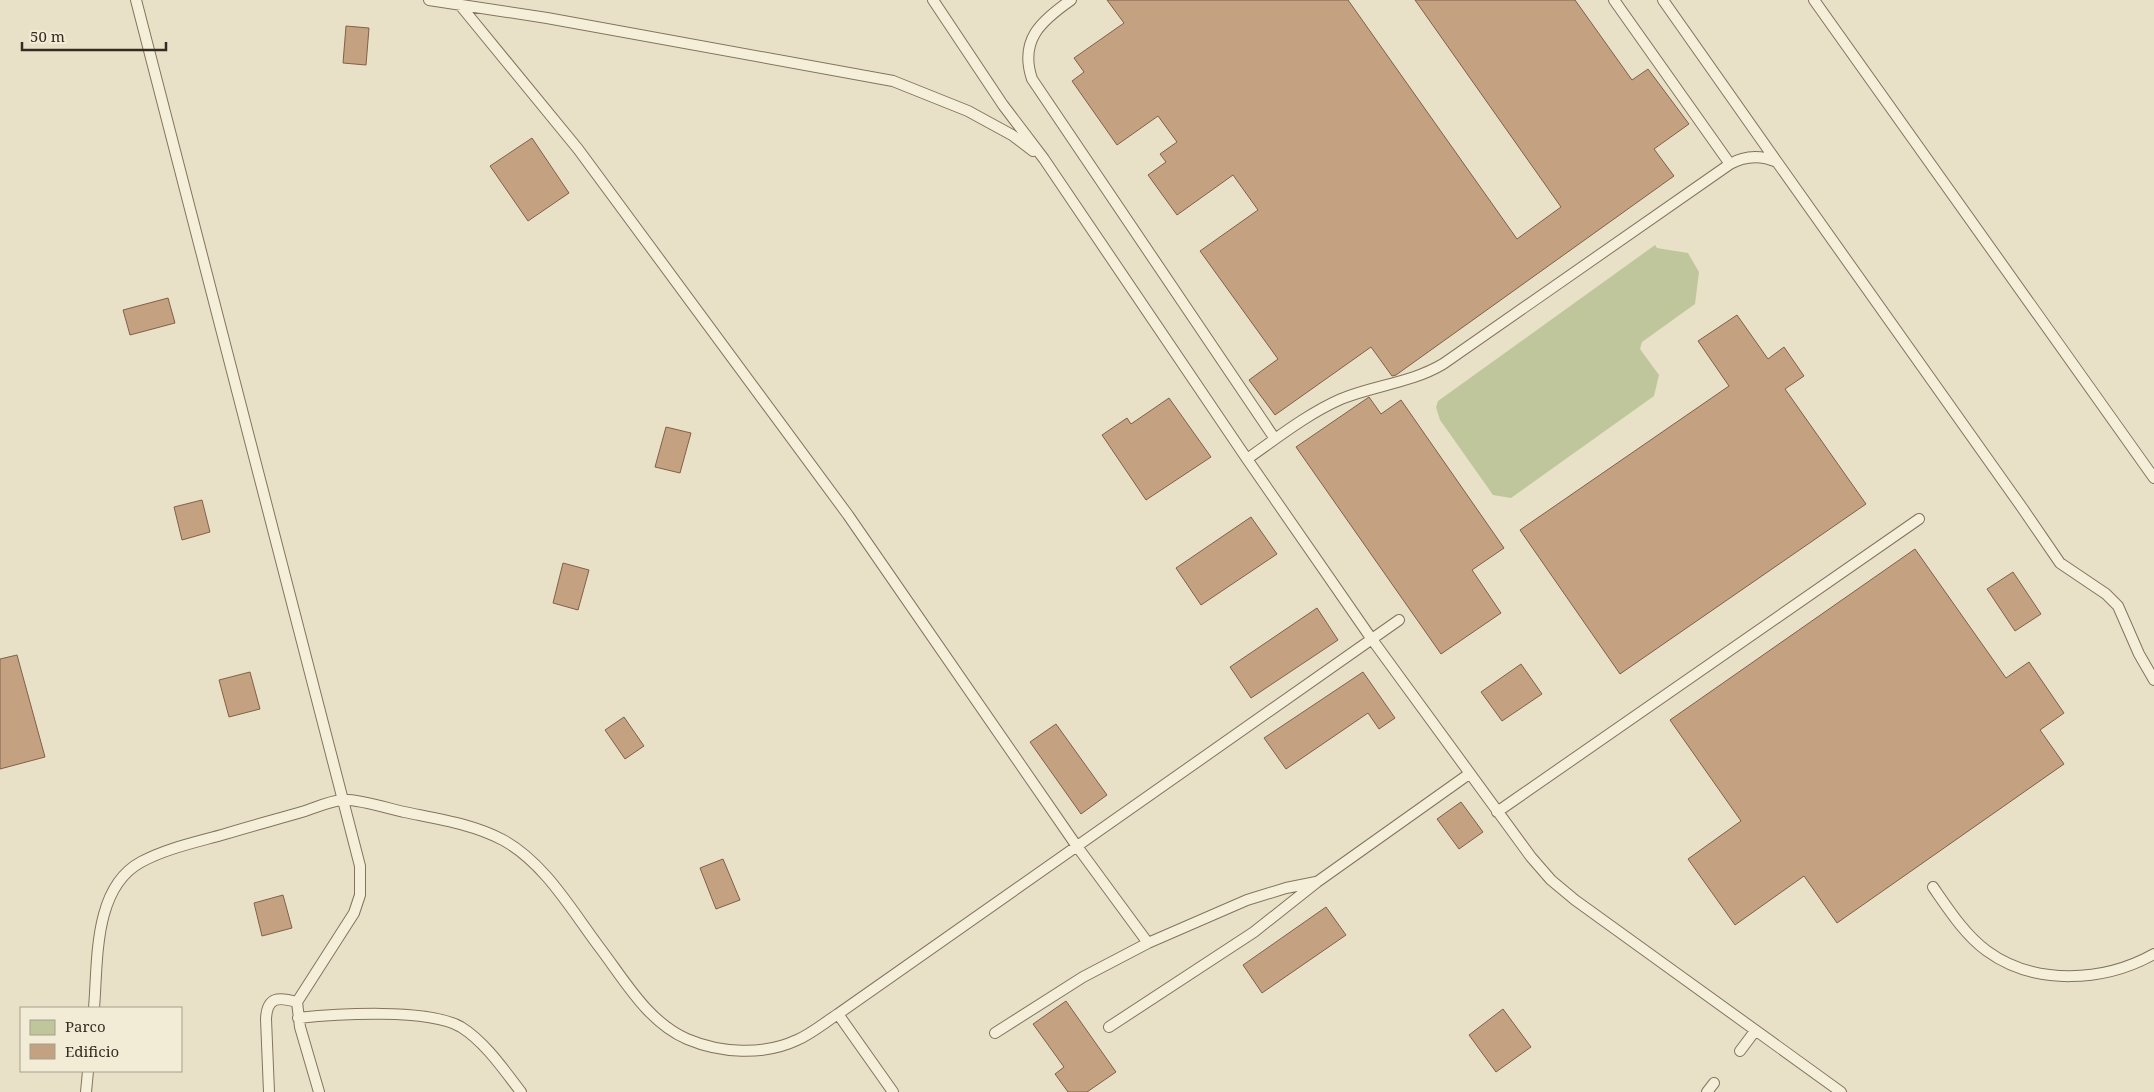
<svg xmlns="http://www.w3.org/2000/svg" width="2154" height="1092" viewBox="0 0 2154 1092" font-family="'Noto Serif',serif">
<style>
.green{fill:#bfc69c}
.building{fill:#c3a181;stroke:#806147}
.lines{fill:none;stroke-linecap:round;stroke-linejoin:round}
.lane-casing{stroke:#83745f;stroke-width:12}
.lane{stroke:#f5efda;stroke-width:10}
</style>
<rect width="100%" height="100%" fill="#e9e1c7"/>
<!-- green -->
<path class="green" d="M1655,245L1657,248L1688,253L1699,272L1695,304L1642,342L1640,349L1659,375L1654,396L1511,498L1493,495L1440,420L1436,407L1438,401Z"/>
<!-- building -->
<path class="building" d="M1107,0H1348L1517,239L1561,207L1415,0H1575L1632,80L1648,69L1689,124L1654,149L1674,176L1396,375L1392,376L1371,347L1275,415L1249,380L1278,359L1200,251L1258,210L1233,175L1177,215L1148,175L1166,162L1160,154L1177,142L1158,116L1117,145L1072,81L1084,72L1074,58L1124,23Z
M346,26L369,28L366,65L343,63Z
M532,138L569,193L528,221L490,166Z
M168,298L175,323L130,335L123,310Z
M1737,315L1768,359L1784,347L1804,376L1785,389L1866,504L1620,674L1520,530L1729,386L1698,341Z
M1369,397L1381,414L1401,400L1504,548L1472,570L1501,613L1441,654L1296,447Z
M1169,398L1211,457L1146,500L1102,435L1127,418L1131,424Z
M666,427L691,433L680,473L655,467Z
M202,500L210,532L182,540L174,507Z
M1251,517L1277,554L1201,605L1176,568Z
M1915,549L2006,678L2029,662L2064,713L2040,730L2064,764L1837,923L1804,876L1735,925L1688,859L1741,821L1670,720Z
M563,563L589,570L578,610L553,603Z
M2013,572L2041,614L2015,631L1987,589Z
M1317,608L1338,640L1251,698L1230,667Z
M17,655L45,757L0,769V659Z
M1521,664L1542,694L1502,721L1481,692Z
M250,672L260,709L229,717L219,680Z
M1363,672L1395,718L1379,729L1368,713L1286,769L1264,738Z
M624,717L644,746L625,759L605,730Z
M1056,724L1107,795L1081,814L1030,742Z
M1461,802L1483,832L1459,849L1437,819Z
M723,859L740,900L716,909L700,868Z
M283,895L292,928L262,936L254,903Z
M1326,907L1346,935L1262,993L1243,965Z
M1066,1001L1116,1072L1087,1092H1068L1055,1074L1064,1067L1033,1024Z
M1503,1009L1531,1047L1496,1072L1469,1035Z"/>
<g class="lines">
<defs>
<path id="lane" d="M136,0L360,866V895L354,913L297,1002L300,1027L319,1092
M429,0L547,18L893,81L968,111L1012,135L1033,151
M933,0L1003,105L1044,159L1247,459L1371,638L1531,857L1551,880L1575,900L1841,1092
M1071,0C1041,21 1019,40 1032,79L1275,439
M1614,0L1730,164
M1663,0L1777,162
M1814,0L2154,478
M460,5L578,149L848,515L1076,845L1148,943
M1247,459C1277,438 1307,414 1341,399C1375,385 1411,383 1443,364L1730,164C1746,155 1761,155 1777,162L2023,509L2060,563L2106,594L2118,606L2139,654L2154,680
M1497,812L1919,519
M1933,887C1949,910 1965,935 1987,951C2035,986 2104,982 2154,954
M94,1008C98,961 93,888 141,862C167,848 197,842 225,834C251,826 278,819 305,811C317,807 330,801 342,800C355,798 390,809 404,812C438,819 473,824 503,840C545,863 572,911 600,948C625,981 648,1022 687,1039C720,1053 763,1056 797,1040C811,1034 824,1023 838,1014
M298,1018C337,1014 428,1008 461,1027C485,1042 504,1070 521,1092
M1109,1027L1254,932L1317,882L1469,774
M995,1033L1083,977L1148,943L1247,900L1286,888L1316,882
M1740,1051L1755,1031
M86,1092L88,1071
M269,1092L266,1019C267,996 279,997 297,1002
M893,1092L838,1014L1399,620
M1707,1092L1714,1083"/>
</defs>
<!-- lane casing -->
<use href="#lane" class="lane-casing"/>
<!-- lane -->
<use href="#lane" class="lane"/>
</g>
<!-- legend -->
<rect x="20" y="1007" width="162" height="65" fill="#f2ebd6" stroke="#a69f8e"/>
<rect x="30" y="1020" width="25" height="15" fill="#bfc69c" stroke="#a69f8e"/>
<text x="65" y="1032" font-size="15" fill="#352c21">Parco</text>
<rect x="30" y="1044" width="25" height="15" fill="#c3a181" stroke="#a69f8e"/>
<text x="65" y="1057" font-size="15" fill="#352c21">Edificio</text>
<!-- scale -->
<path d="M22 42v8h144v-8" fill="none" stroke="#352c21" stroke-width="2.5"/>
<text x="30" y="42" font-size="15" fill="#352c21" stroke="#f2ebd6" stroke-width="4" paint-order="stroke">50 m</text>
</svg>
